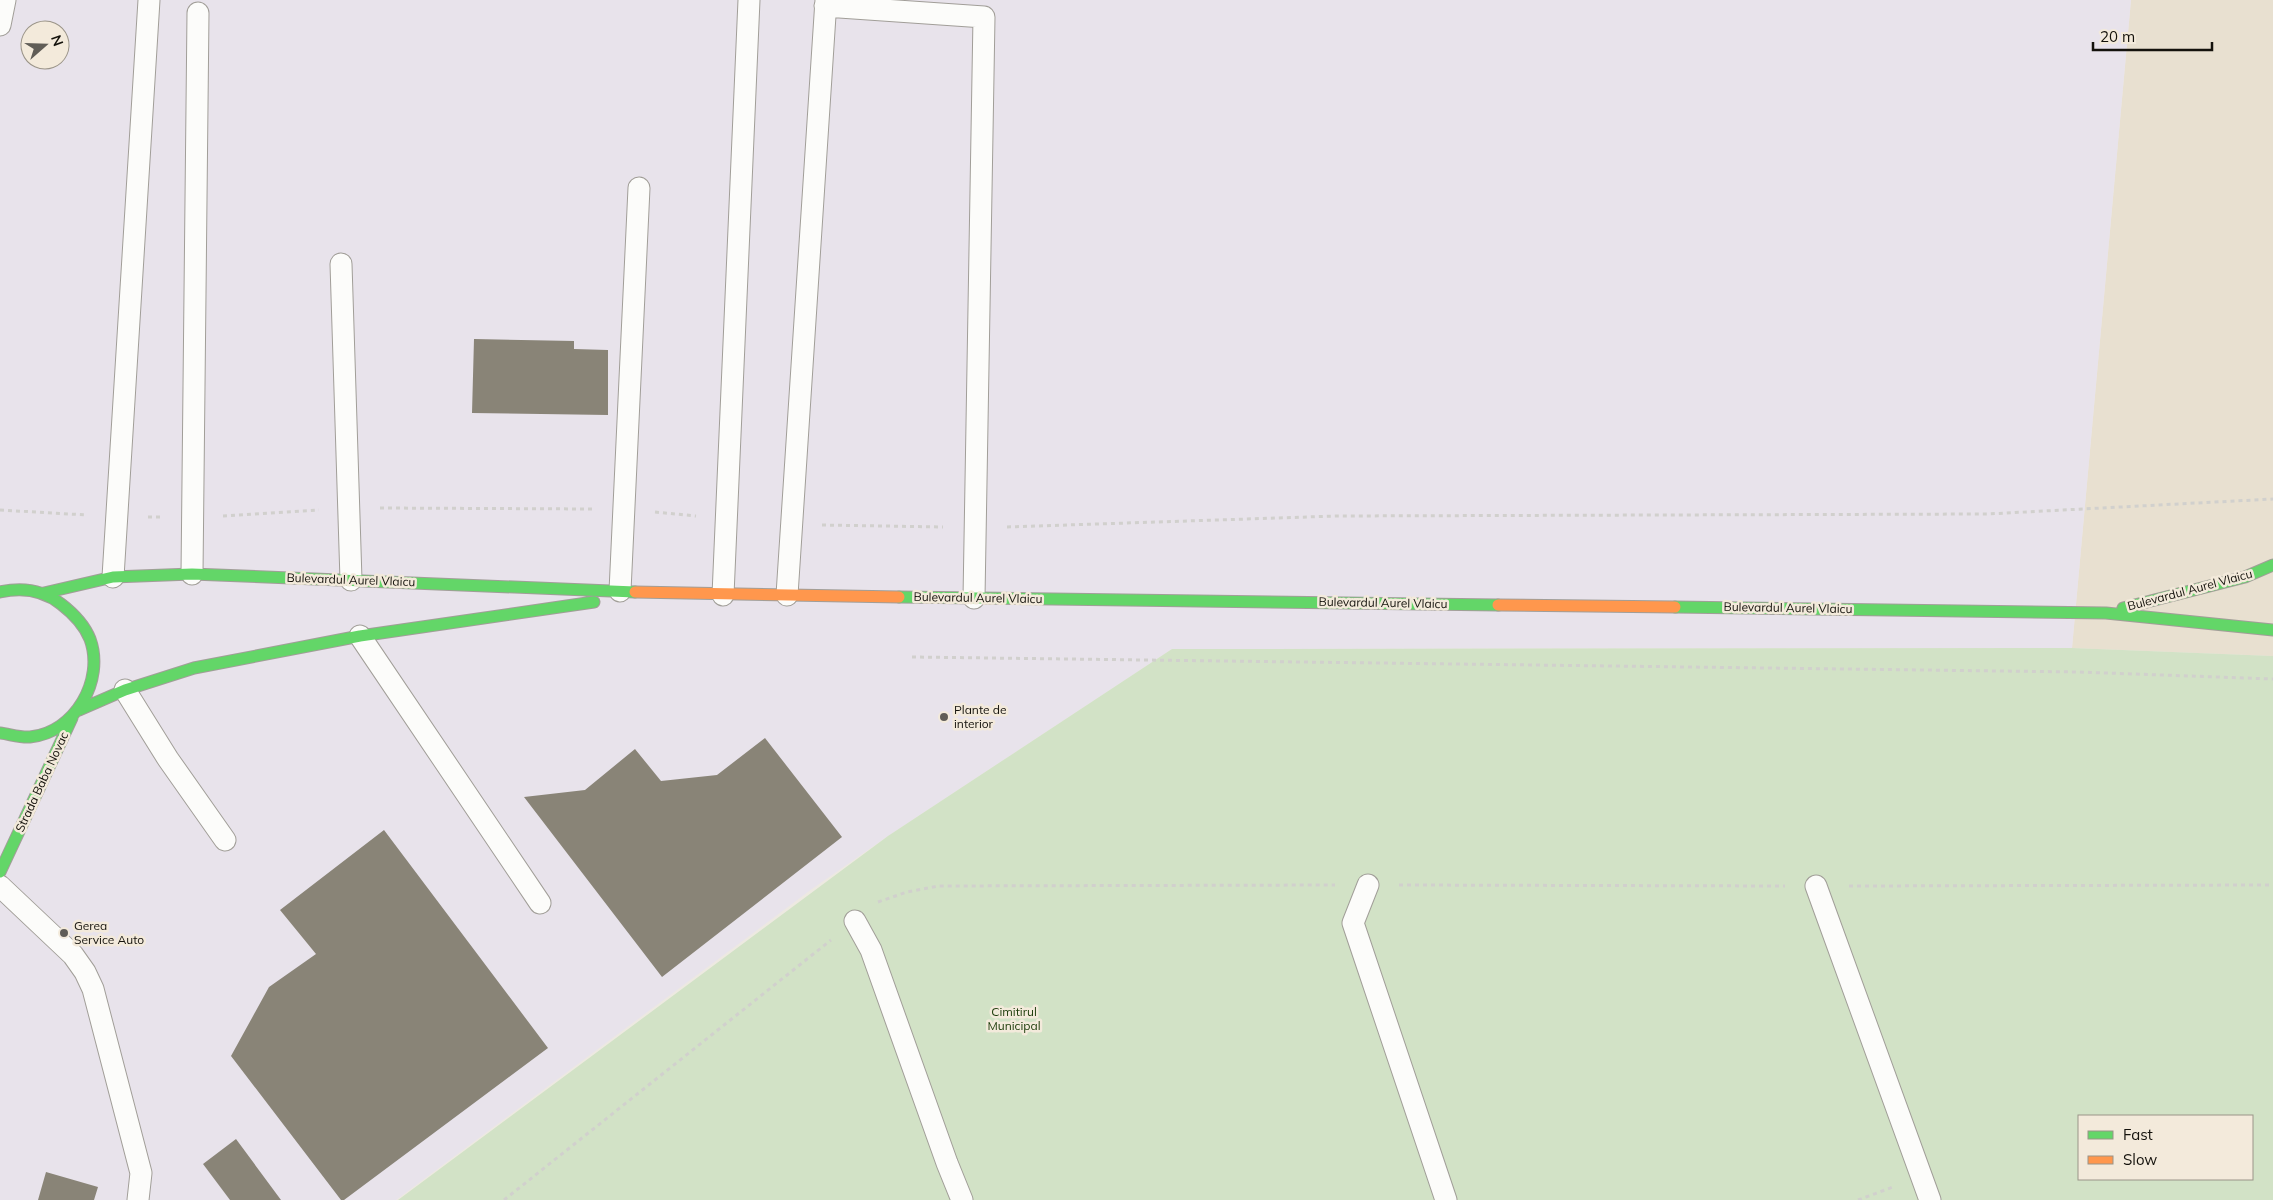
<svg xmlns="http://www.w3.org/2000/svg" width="2273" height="1200" viewBox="0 0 2273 1200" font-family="Mulish,sans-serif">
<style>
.built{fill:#e8e0d0}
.industrial{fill:#e8e3eb;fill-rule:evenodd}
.green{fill:#d2e2c6;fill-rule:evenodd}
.building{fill:#898477}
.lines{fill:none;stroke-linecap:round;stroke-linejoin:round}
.lane-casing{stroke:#a19e98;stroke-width:23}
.fast-casing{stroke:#a19e98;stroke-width:13}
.slow-casing{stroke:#a19e98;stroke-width:13}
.path{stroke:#d1d0cd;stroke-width:3;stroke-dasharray:4 4;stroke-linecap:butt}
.lane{stroke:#fcfcfa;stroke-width:21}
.fast{stroke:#63d668;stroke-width:11}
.slow{stroke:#ff974d;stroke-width:11}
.poi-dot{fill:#605d57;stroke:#f3eadb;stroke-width:2}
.labels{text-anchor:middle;stroke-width:5;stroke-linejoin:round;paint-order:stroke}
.street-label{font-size:12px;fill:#14120c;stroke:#f3eadb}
.poi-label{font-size:12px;fill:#14120c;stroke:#f3eadb;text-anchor:start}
.park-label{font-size:12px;fill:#1a3a08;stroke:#f3eadb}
</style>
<rect width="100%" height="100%" fill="#ede9e1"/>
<!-- built -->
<path class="built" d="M2131,0H2273V656L2072,648Z"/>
<!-- industrial -->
<path class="industrial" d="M0,0H2131L2072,648L1172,649L888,836L812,889L396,1200H0ZM30,30H60V60H30Z"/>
<!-- green -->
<path class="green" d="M2072,648L2273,656V1200H398L888,836L1172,649ZM2079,1116H2252V1179H2079Z"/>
<!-- building -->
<path class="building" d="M474,339L574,341V349L608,350V415L472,413Z
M765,738L842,837L662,977L524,797L585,790L635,749L661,781L717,775Z
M384,830L548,1048L344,1200H341L231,1056L269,987L316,954L280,910Z
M236,1139L281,1200H230L203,1164Z
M46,1172L98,1187L94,1200H38Z"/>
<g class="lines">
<defs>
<path id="lane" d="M825,6L984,17L974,598
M0,25L5,0
M341,264L351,580
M192,574L198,13
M113,577L149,0
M620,591L639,188
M723,595L749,0
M787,595L826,0
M360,636L540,903
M125,690L168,759L225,840
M1368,885L1353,923L1446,1200
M0,886L73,955L85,972L93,989L141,1173L138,1200
M1816,886L1930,1200
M855,921L871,950L947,1163L962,1200"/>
<path id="fast" d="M0,592C22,587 43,590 61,604C74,614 84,624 90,639C105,680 75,733 30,737C21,738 9,734 0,733
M44,593L113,577L192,574L635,592
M899,597L1498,605
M1675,607L2106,613L2273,630
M2123,608L2245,577L2273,565
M79,710L125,690L194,668L360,636L594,602
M0,872L72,718"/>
<path id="slow" d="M635,592L899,597
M1498,605L1675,607"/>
</defs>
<!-- lane casing -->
<use href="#lane" class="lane-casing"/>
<!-- fast casing -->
<use href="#fast" class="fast-casing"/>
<!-- slow casing -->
<use href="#slow" class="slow-casing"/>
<!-- path -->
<path class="path" d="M380,508L594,509
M0,510L87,515
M655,512L696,516
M223,516L319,510
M148,517H161
M822,525L943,527
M1007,527L1337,516L1987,514L2273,499
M912,657L2078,672L2273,679
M1399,885L1785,886
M1849,886L2273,885
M878,902L907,892L938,886L1335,885
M504,1200L831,940
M1858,1200L1893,1187"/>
<!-- lane -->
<use href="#lane" class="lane"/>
<!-- fast -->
<use href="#fast" class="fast"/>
<!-- slow -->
<use href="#slow" class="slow"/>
</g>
<!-- markers -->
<g class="poi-dot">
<circle cx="944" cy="717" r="5"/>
<circle cx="64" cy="933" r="5"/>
</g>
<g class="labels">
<!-- street labels -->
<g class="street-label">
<text transform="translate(351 580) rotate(2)" y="4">Bulevardul Aurel Vlaicu</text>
<text transform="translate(2190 590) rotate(-15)" y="4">Bulevardul Aurel Vlaicu</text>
<text transform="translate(978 598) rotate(1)" y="4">Bulevardul Aurel Vlaicu</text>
<text transform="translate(1383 603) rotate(1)" y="4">Bulevardul Aurel Vlaicu</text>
<text transform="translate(1788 608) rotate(1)" y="4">Bulevardul Aurel Vlaicu</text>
<text transform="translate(42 782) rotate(-65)" y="4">Strada Baba Novac</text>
</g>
<!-- poi labels -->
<g class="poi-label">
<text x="954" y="714">Plante de<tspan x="954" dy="14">interior</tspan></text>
<text x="74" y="930">Gerea<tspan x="74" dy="14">Service Auto</tspan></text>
</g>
<!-- park labels -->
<g class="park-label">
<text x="1014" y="1016">Cimitirul<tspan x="1014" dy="14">Municipal</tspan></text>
</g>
</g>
<!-- legend -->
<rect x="2078" y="1115" width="175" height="65" fill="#f3eadb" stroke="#9a9488"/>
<rect x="2088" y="1131" width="25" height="8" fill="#63d668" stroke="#9a9488"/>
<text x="2123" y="1140" font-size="15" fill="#14120c">Fast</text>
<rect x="2088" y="1156" width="25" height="8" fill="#ff974d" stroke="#9a9488"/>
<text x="2123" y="1165" font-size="15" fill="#14120c">Slow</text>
<!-- north arrow -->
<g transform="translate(45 45) rotate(70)"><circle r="24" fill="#f3eadb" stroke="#9a9488"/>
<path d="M0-4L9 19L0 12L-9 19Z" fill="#605d57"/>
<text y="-8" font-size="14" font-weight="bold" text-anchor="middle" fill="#14120c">N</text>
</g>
<!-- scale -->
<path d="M2093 42v8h119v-8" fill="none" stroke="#14120c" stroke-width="2.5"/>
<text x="2100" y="42" font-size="15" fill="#14120c" stroke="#f3eadb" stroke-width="4" paint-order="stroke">20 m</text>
</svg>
